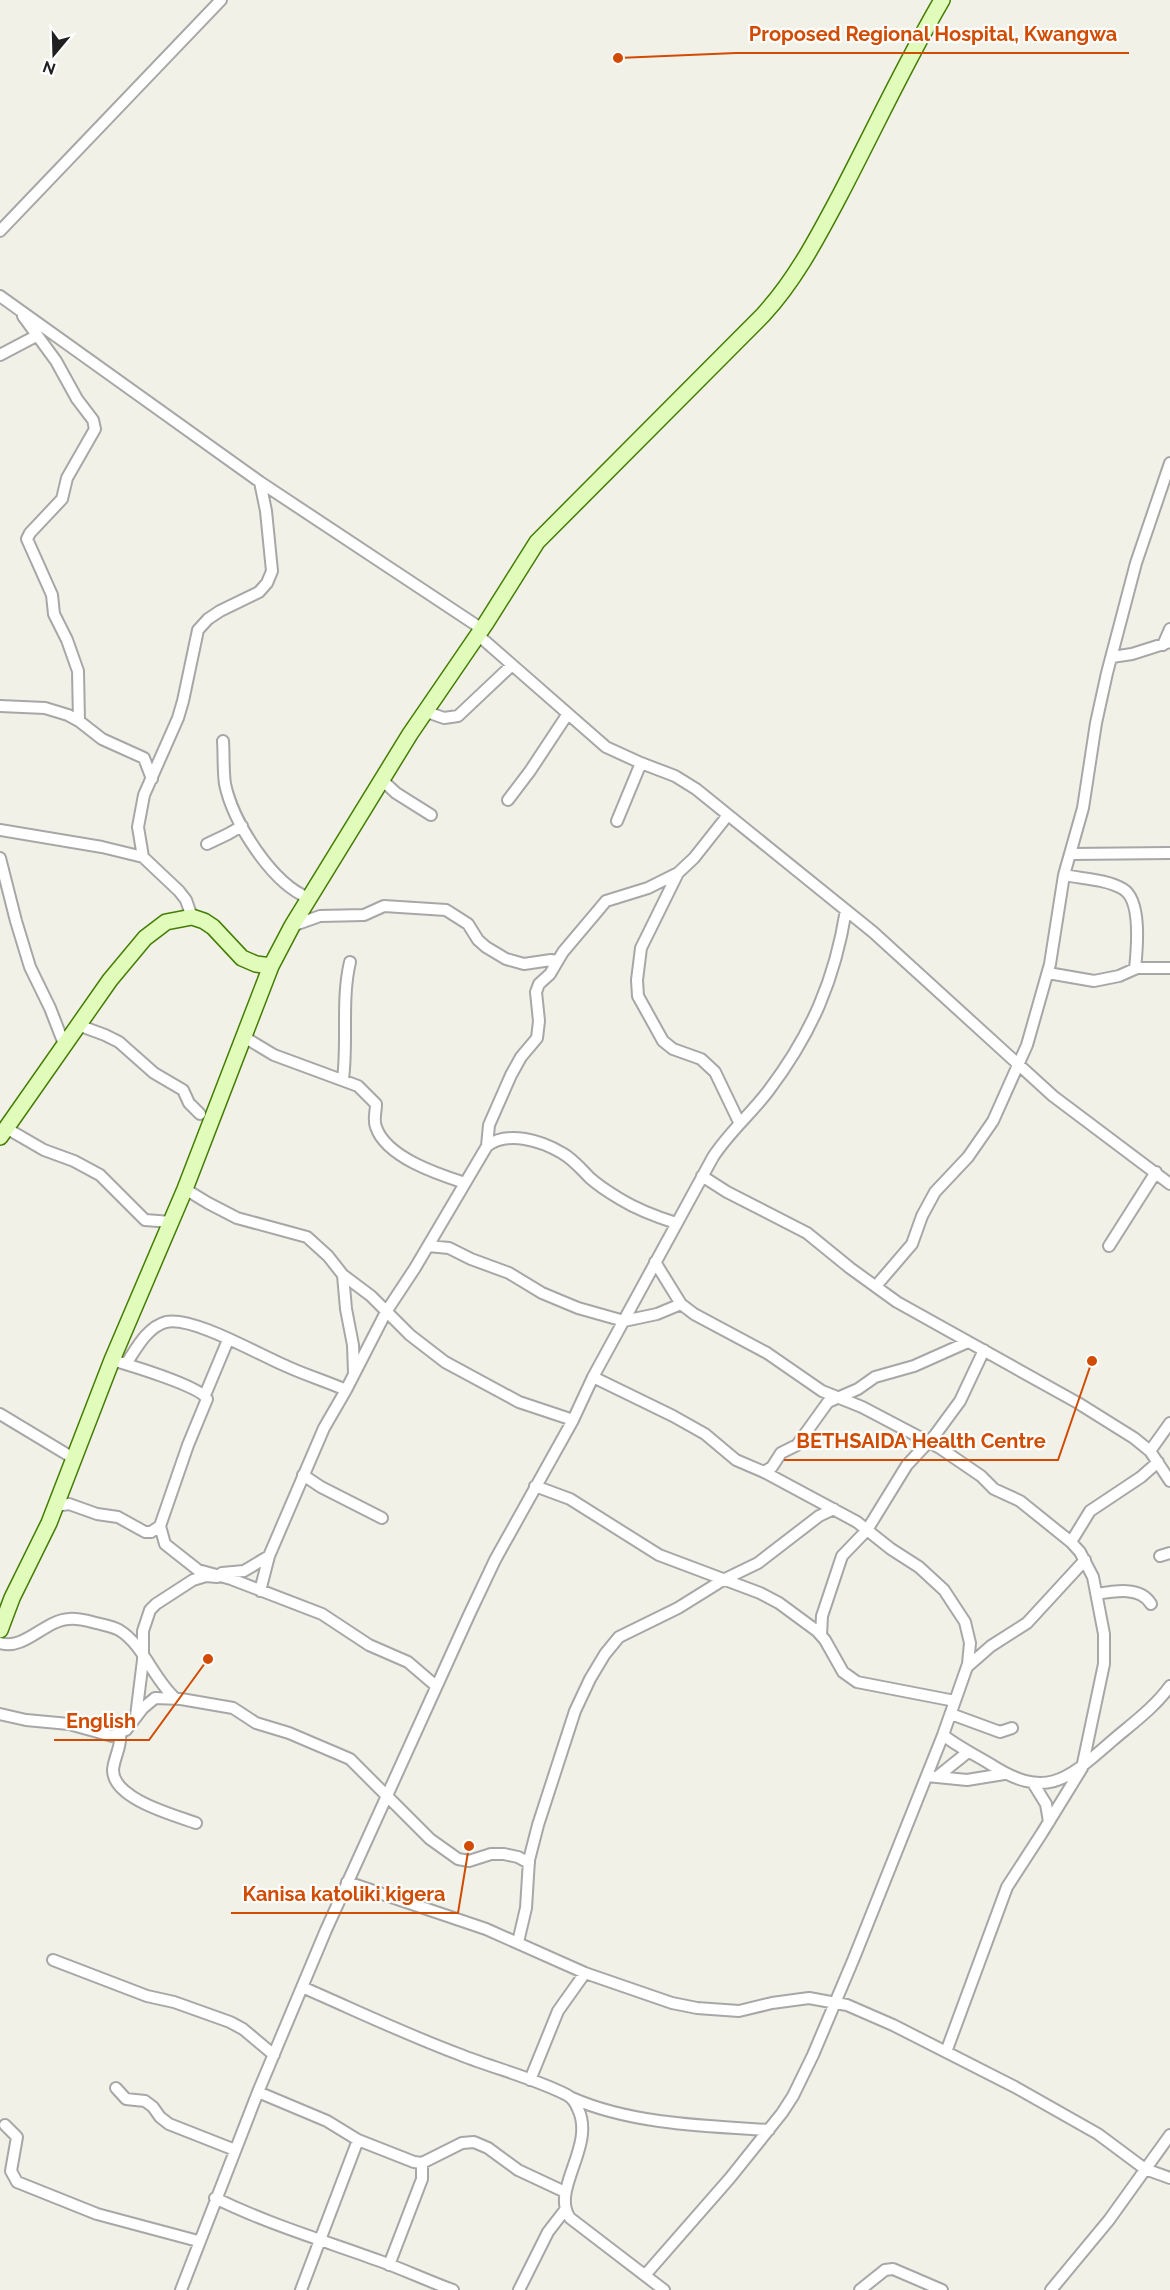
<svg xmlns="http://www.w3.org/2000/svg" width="1170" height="2290" viewBox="0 0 1170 2290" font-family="Raleway,sans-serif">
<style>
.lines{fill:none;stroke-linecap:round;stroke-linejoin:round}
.street-casing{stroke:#a7a7a7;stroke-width:14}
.secondary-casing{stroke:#437d02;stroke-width:18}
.street{stroke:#fff;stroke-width:10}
.secondary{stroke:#e1fbbb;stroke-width:15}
.leader{fill:none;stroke:#d14b00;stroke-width:2}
.callout-dot{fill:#d14b00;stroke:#fff;stroke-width:2}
.callout-label{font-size:20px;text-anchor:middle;font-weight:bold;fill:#d14b00;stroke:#fff;stroke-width:4.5;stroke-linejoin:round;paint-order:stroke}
</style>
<rect width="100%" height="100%" fill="#f1f1e7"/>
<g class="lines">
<defs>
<path id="street" d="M0,231L221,0
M0,296L260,482L482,629
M23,316L56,361L77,399L93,420L95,429L67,478L62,499L30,533L27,539L52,595L54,614L67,640L78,671L79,721
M0,355L36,336
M478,635L606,747L641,763L675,776L696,789L873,932L1053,1096L1170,1184
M1163,645L1170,629
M1112,657L1132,654L1170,642
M0,706L45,708L68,715L79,721L102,739L144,758L152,779
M427,712L444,718L458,716L512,665
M223,741C224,755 223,770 225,784C233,822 272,884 309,898
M382,780L396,793L431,815
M508,800L530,771L567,715
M617,821L641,763
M0,830L102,847L143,857L179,891L186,900L192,917
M207,844L228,834L242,826
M1071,854L1170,853
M143,857L138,827L144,795L178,718L183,701L198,630L208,619L220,611L259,592L267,583L272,571L266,511L260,482
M0,858L16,921L30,967L50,1008L64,1044
M678,873L641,948L637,980L638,996L663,1041L673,1049L701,1059L715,1072L739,1122
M1064,875C1083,879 1106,879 1123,889C1142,900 1137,950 1135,969
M292,926L320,916L364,915L384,906L446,910L468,924L478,940L486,947L506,959L524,964L551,960L557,961
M1048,973L1094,981L1119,976L1137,968H1170
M78,1025L105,1035L119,1042L154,1073L183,1090L189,1103L200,1114
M244,1037L274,1055L358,1086L376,1104C376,1112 373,1120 376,1127C386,1157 437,1174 465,1183
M343,1079C348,1040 341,1000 350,962
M6,1128L44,1150L74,1161L100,1175L145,1220L171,1222
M487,1146L489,1125L511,1075L521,1057L537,1038L539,1021L536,992L539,984L550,974L563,952L606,901L648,888L678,873L694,858L728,815
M702,1176L727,1192L807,1233L850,1268L897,1302L1078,1403L1134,1438L1150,1451L1170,1481
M185,1189L208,1203L237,1218L307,1237L328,1256L343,1275L371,1296L410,1335L445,1362L519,1402L573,1420
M428,1246L449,1248L471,1259L509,1273L542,1293L578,1308L624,1321L657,1314L681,1304
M1109,1246L1156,1172
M655,1262L681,1304L694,1314L767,1353L822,1391L862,1407L940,1448L981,1476L994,1489L1020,1501L1071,1542L1080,1552L1093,1577L1104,1634V1664L1082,1768L1042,1833L1007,1887L946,2052
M343,1275L346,1309L353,1345L354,1373
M876,1286L912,1244L922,1216L935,1192L968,1157L993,1121L1027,1045L1050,964L1064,875L1083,808L1096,723L1107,673L1136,563L1170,463
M112,1360C129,1365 200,1386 207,1399L188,1445L160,1526L165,1544L198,1570L231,1579L322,1614L369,1645L408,1662L436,1686
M126,1364C136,1349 147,1327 166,1322C193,1316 259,1355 286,1366C305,1375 326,1381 346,1390
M593,1377L673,1416L705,1434L736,1460L764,1472L857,1522L891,1549L919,1567L944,1590L965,1622L970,1643L968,1664L943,1735L854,1958L813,2055L793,2096L782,2113L730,2178L646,2274
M205,1395L228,1340
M0,1414L73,1458
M1150,1451L1170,1423
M764,1472L772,1467L781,1453L797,1445L828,1402L858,1389L875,1377L914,1366L968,1342
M303,1475L321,1487L382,1518
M535,1486L570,1499L659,1555L760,1593L779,1603L817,1631L825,1640L843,1672L857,1682L955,1701
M55,1506L69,1504L97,1514L118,1517L145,1532H151L160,1526
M1071,1542L1090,1511L1141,1477L1158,1462
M1160,1556L1170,1553
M260,1591L269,1556L324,1428L346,1390L386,1312L415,1268L487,1146C508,1130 542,1141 562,1153C573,1159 581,1169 590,1178C599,1186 610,1193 620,1199C638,1210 657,1217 676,1223
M1097,1594C1114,1591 1141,1586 1151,1604
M821,1635L822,1616L842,1556L867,1530L907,1465L935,1435L960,1401L984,1350
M0,1643C24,1651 45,1620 69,1619C78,1618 88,1621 96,1623C104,1625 112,1626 119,1630C143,1644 154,1680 175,1698
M967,1667L991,1646L1027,1623L1085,1560
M0,1714L26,1720L69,1724L112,1736L126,1730L143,1708L155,1698L181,1699L233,1708L256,1723L289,1733L350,1759L430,1839L458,1859L469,1861L491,1854H504L518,1857L529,1863
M951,1714L1000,1732L1012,1728
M136,1716L143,1660V1631L150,1610L156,1604L193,1580L206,1576L217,1577L222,1573L244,1571L269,1556
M120,1734C122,1746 114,1757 113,1770C113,1799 174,1815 196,1823
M943,1735C958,1747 974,1754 990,1764C1047,1801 1068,1779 1113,1740C1133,1723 1155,1707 1170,1686
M927,1776L967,1780L1004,1774
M937,1777L968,1752
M1033,1783L1046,1804L1049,1822
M347,1882L486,1929L585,1973L672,2003L697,2008L739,2011L772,2003L809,1998L847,2005L893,2025L1015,2087L1098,2134L1145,2169L1170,2178
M518,1942L526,1908L529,1860L538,1825L575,1711L590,1679L605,1654L619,1637L678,1608L723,1580L758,1563L819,1516L834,1509
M53,1960L147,1996L174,2002L230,2022L243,2029L274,2055
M302,1987C355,2010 407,2035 461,2055C496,2069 534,2078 567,2095C573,2098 576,2104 578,2109C596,2146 550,2190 570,2218L664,2290
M530,2080L558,2011L585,1973
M116,2088L126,2099L145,2101L153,2107L160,2117L169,2124L235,2150
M258,2092L327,2121L358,2140L414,2162L422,2163L462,2143L474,2142L488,2148L518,2170L565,2192
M572,2098C631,2124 704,2126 769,2130
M5,2125L17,2137L11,2171L17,2182L97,2214L198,2241
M215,2198C268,2224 325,2241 380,2261C405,2270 428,2281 453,2290
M389,2265L422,2179V2163
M181,2290L258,2092L326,1930L469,1615L495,1560L573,1420L593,1377L713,1157C729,1132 752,1113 769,1090C812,1033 835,979 846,910
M301,2290L358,2140
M519,2290L548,2232L565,2210
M860,2290L885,2270L893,2269L942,2290
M1051,2290L1109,2220L1170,2135"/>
<path id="secondary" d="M0,1137L110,980L145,938L166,922L192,917L204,921L213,927L242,958L256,964L271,966
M0,1630L12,1598L49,1523L112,1360L185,1189L271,966L292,926L410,734L486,623L537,542L763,315C796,279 817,238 840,195C874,130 905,63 942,0"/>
</defs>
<!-- street casing -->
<use href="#street" class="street-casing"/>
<!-- secondary casing -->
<use href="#secondary" class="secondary-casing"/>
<!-- street -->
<use href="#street" class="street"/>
<!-- secondary -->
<use href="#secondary" class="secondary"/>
</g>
<!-- callouts -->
<path class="leader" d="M618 58L736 53H1129M1092 1361L1058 1460H784M208 1659L149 1740H54M469 1846L458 1913H231"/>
<g class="callout-dot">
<circle cx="618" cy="58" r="6"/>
<circle cx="1092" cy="1361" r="6"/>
<circle cx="208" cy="1659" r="6"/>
<circle cx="469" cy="1846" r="6"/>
</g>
<g class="callout-label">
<text x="933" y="41">Proposed Regional Hospital, Kwangwa</text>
<text x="921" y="1448">BETHSAIDA Health Centre</text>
<text x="101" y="1728">English</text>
<text x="344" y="1901">Kanisa katoliki kigera</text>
</g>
<!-- north arrow -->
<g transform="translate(54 54) rotate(199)" stroke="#ffffff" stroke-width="4.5" paint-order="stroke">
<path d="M0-4.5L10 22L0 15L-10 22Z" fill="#202020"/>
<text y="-9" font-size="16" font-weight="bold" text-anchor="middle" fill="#202020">N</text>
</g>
</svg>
